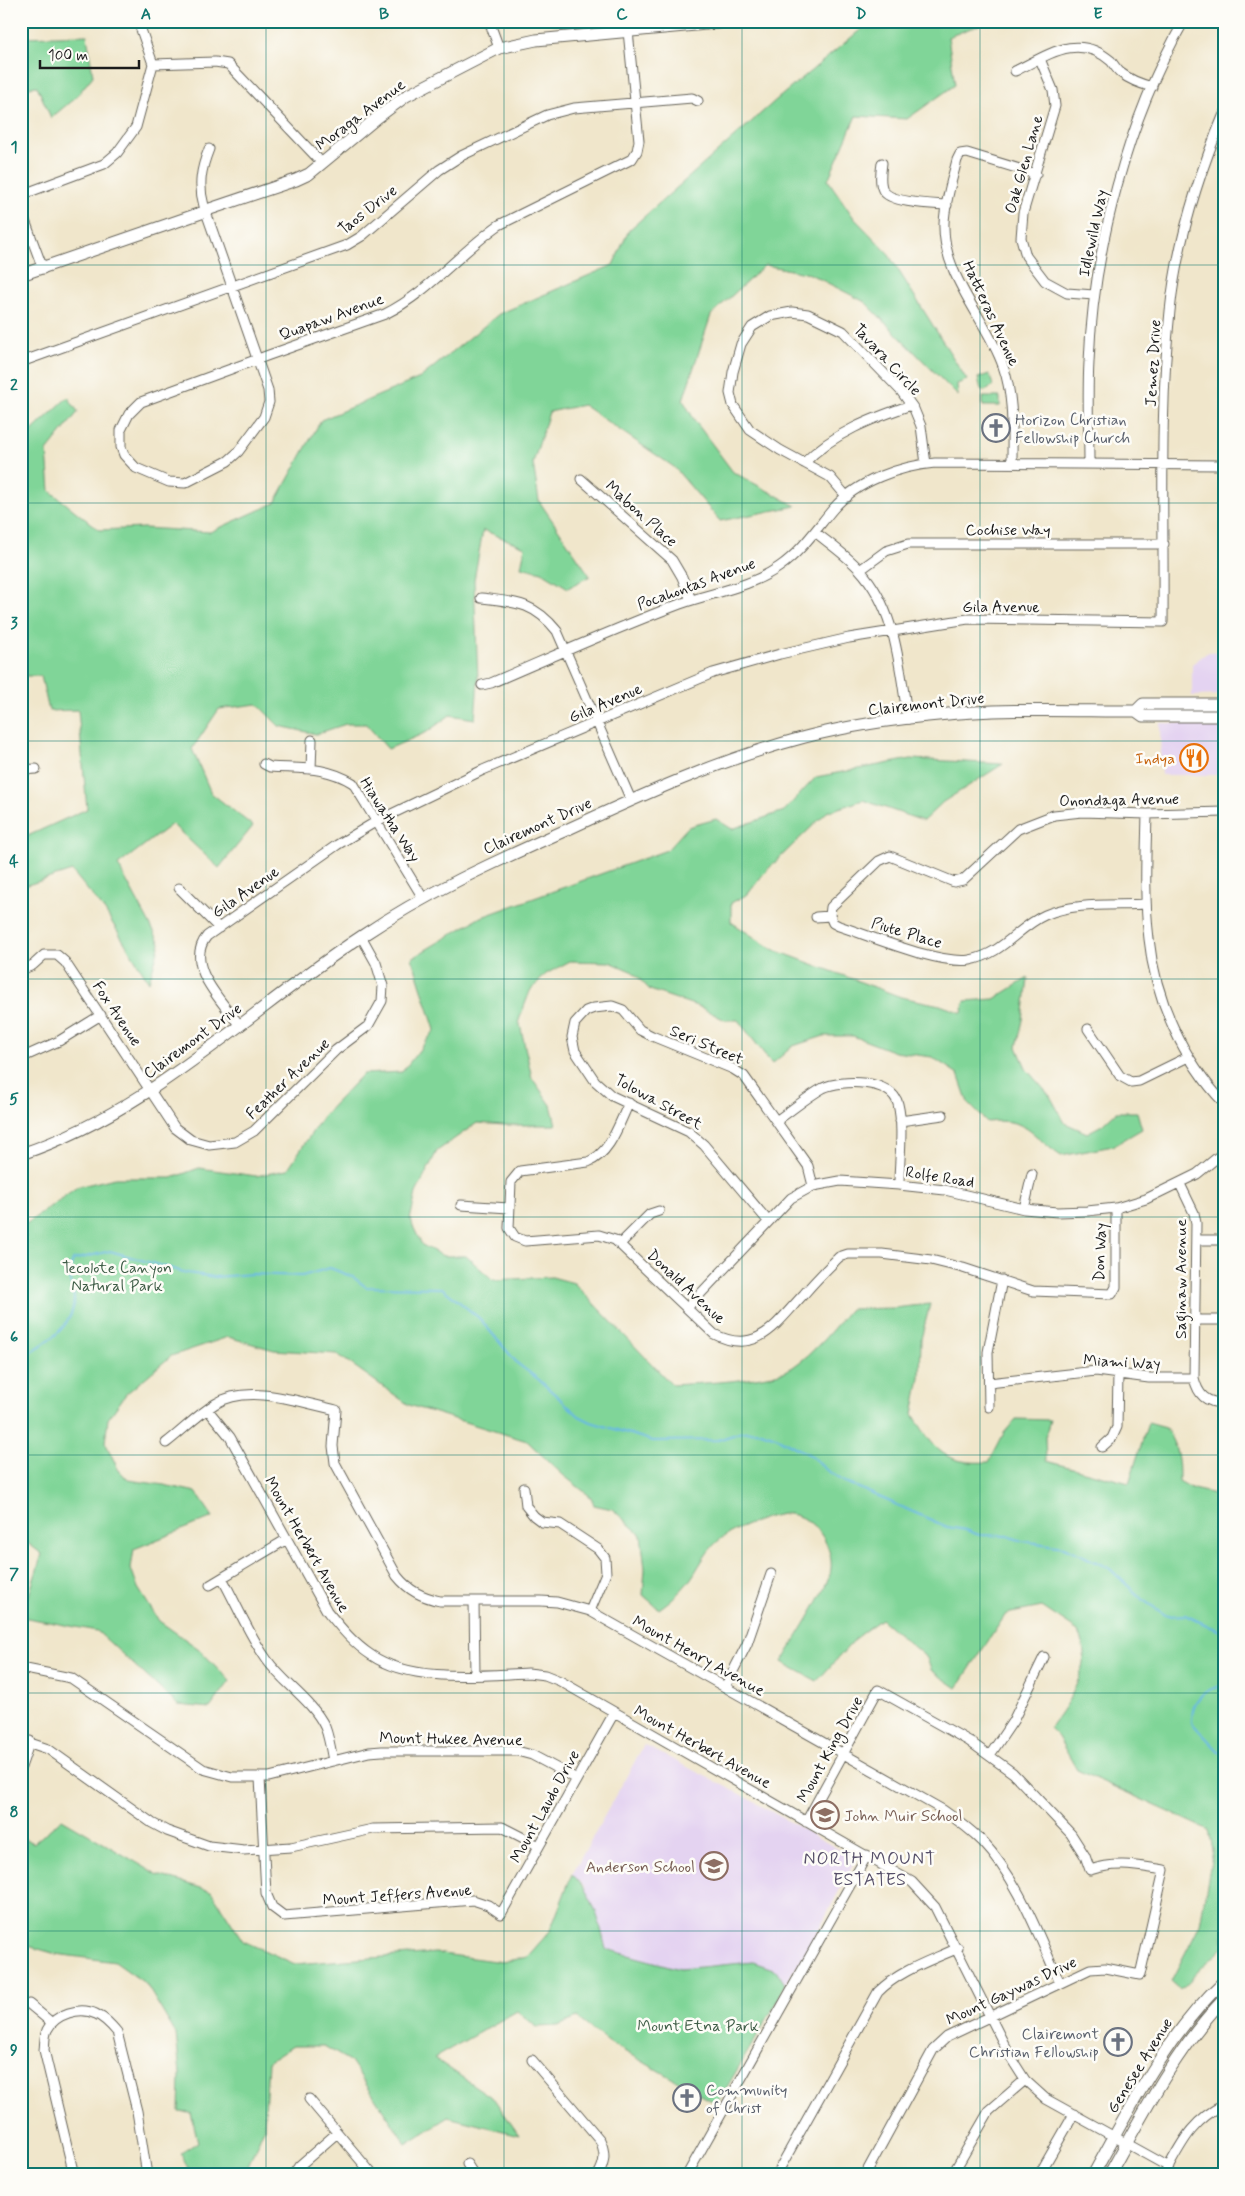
<svg xmlns="http://www.w3.org/2000/svg" width="1245" height="2196" viewBox="0 0 1245 2196" font-family="Mynerve,sans-serif">
<style>
.built{fill:#e4d3f1}
.green{fill:#80d598;stroke:#4e785a}
.lines{fill:none;stroke-linecap:round;stroke-linejoin:round}
.stream{stroke:#69b9e4;stroke-width:2}
.minor-casing{stroke:#666359;stroke-width:11}
.major-casing{stroke:#666359;stroke-width:13}
.minor{stroke:#fff;stroke-width:9}
.major{stroke:#fff;stroke-width:11}
.grid{fill:none;stroke:#0f766e;stroke-width:1;stroke-opacity:0.55}
.labels{text-anchor:middle;stroke-width:5;stroke-linejoin:round;paint-order:stroke}
.street-label{font-size:16px;fill:#1c1c1c;stroke:#fdfcf7}
.worship-label{font-size:16px;fill:#5b616d;stroke:#fdfcf7;text-anchor:start}
.food-label{font-size:16px;fill:#c56008;stroke:#fdfcf7;text-anchor:end}
.park-label{font-size:16px;fill:#3f5d47;stroke:#fdfcf7}
.education-label{font-size:16px;fill:#785e54;stroke:#fdfcf7;text-anchor:start}
.neighbourhood-label{font-size:18px;letter-spacing:1px;fill:#564f69;stroke:#fdfcf7}
.neatline{fill:none;stroke:#0f766e;stroke-width:2}
.grid-label{font-size:16px;text-anchor:middle;font-weight:bold;fill:#0f766e}
</style>
<rect width="100%" height="100%" fill="#fdfcf7"/>
<filter id="ink" filterUnits="userSpaceOnUse"><feTurbulence type="fractalNoise" baseFrequency=".02" numOctaves="2"/><feDisplacementMap in="SourceGraphic" scale="10" xChannelSelector="R" yChannelSelector="G"/><feConvolveMatrix kernelMatrix="1 2 1 2 8 2 1 2 1" color-interpolation-filters="sRGB"/></filter>
<filter id="wash" filterUnits="userSpaceOnUse"><feTurbulence type="fractalNoise" baseFrequency=".0096" numOctaves="4" result="noise"/><feDisplacementMap in="SourceGraphic" scale="20" xChannelSelector="R" yChannelSelector="G"/><feGaussianBlur stdDeviation="1.12" result="paint"/><feColorMatrix in="noise" values="0 0 0 0 0 0 0 0 0 0 0 0 0 0 0 0 0 1.4 0 .05"/><feComposite in="paint" operator="in"/></filter>
<g filter="url(#wash)">
<rect width="100%" height="100%" fill="#f0e6cb"/>
<!-- built -->
<path class="built" d="M1208,652H1224V695L1192,696V664Z
M1160,723L1224,724V775H1161Z
M644,1745L738,1793L856,1859L807,1951L785,1984L776,1970L753,1962L680,1969L605,1949L603,1934L584,1886L572,1874Z"/>
<!-- green -->
<path class="green" d="M871,21H989L948,37L955,85L907,119L856,116L828,180L854,218L887,252L967,380L957,384L958,396L865,302L810,274L765,265L711,315L683,400L695,421L733,472L796,506L720,521L674,467L583,405L549,412L533,463L539,501L590,576L568,588L542,572L521,567L525,547L483,530L474,580L478,680L475,719L450,715L427,732L388,749L366,724H346L316,734L279,726L257,704L219,709L192,749L211,793L253,826L219,868L172,824L118,865L160,943L149,982L105,911L72,871L21,887V839L87,809L78,710L49,711L41,676H21V441L68,397L78,412L47,451L50,491L99,530L144,528L210,532L275,503L321,420L420,378L499,314L613,265L629,230L776,100Z
M87,35L93,76L76,97L51,118L37,86L21,88V37Z
M989,374L993,385L989,389L984,391L981,389L978,378Z
M983,397H1000V406H983Z
M911,759L1003,764L943,802L923,821L863,800L827,812L764,873L748,894L731,903V922L772,949L901,997L940,1005L962,1013L965,1001L994,999L1028,978L1023,1020L1017,1047L1027,1070L1050,1096L1065,1123L1087,1133L1102,1125L1116,1112H1137L1142,1129L1113,1146L1061,1156C1030,1135 1028,1117 987,1122L968,1103L958,1074L932,1057L895,1052L853,1036H824L793,1046L772,1064L738,1020H725L700,1007L650,990L633,972L610,962L570,961L546,974L530,991L519,1020L532,1078L551,1105L556,1125H504L477,1123L437,1151L416,1193L410,1220L422,1245L443,1256H466L493,1280L552,1277L574,1283L672,1385C700,1383 773,1381 793,1367C815,1352 833,1329 850,1309L894,1308L930,1304L921,1339L920,1378L913,1414C935,1451 945,1465 989,1462L1004,1433L1016,1419L1050,1420L1045,1437L1046,1461L1129,1483L1148,1423L1166,1428C1178,1449 1179,1458 1179,1481L1193,1489L1224,1496V1946L1180,1989L1171,1981L1200,1924L1213,1850L1209,1830L1077,1770L1058,1737L1049,1728C1066,1707 1082,1682 1084,1654C1084,1647 1080,1638 1078,1631L1042,1607L1006,1614L957,1688L931,1670L927,1658L881,1619L858,1636L817,1681L782,1662C795,1639 823,1598 830,1574C833,1563 830,1551 825,1541C818,1527 806,1517 790,1514C775,1512 734,1529 722,1538C709,1547 702,1561 694,1574C686,1587 672,1600 659,1609L643,1595L645,1569L641,1535L612,1509L594,1505L591,1497L563,1475L527,1441L409,1405L337,1354L274,1350L228,1337L171,1356L126,1394L108,1419L105,1442L118,1469L128,1480L164,1485L196,1492L213,1517L134,1549L131,1568L138,1588L159,1621L199,1649L230,1681L210,1708L178,1705L97,1631L22,1617L42,1554L21,1538L22,1227L77,1187L115,1178H172L199,1168L256,1176L287,1170L323,1116L363,1074L402,1072L435,1030L412,958L479,918L667,850L688,827L716,819L732,829L784,811L816,777Z
M62,1819L158,1875L211,1891L243,1941L295,1964L435,1953L502,1962L527,1957L550,1931L572,1874C595,1897 598,1918 606,1949L680,1969L753,1962L776,1970L785,1984L777,2002L717,2104L610,2043L577,2018L558,2026L537,2027L517,2011L434,2058L494,2099L519,2135L448,2117L406,2144L351,2062L324,2046H293L268,2062L264,2128L244,2175H191L181,2153L198,2142L191,2113L179,2112L180,2074L176,2034L146,1984L115,1962L56,1954L21,1944V1837L34,1843Z"/>
<g class="lines">
<!-- stream -->
<path class="stream" d="M21,1358C43,1345 74,1328 74,1299C73,1282 66,1278 73,1260L110,1251L187,1273L215,1277L252,1274L302,1276L330,1268L353,1277L366,1287L442,1288L479,1318L518,1364L538,1379L579,1416L591,1422L653,1441L718,1440L742,1432L758,1431L776,1437L810,1455L825,1469L843,1481L947,1527L966,1530L979,1535L1008,1536L1022,1541L1064,1547L1109,1568L1143,1600L1167,1616L1185,1615L1224,1633
M1224,1686C1202,1689 1191,1701 1192,1723L1224,1757"/>
</g>
</g>
<g filter="url(#ink)">
<g class="lines">
<defs>
<path id="minor" d="M489,21L499,48
M1040,59L1053,90L1055,106L1023,213L1021,238L1026,256L1045,281L1067,293L1094,295
M153,64L215,62L228,64L322,163
M1015,71C1048,55 1078,32 1111,61C1114,65 1117,70 1121,73C1130,80 1141,84 1152,87
M882,163C881,171 879,182 883,190C889,203 933,204 947,205
M21,195L104,164L117,153L136,127L153,64L138,21
M204,206C198,185 201,169 209,149
M21,210L43,269
M207,215L268,390L269,402L264,417L238,452L228,461L185,483L169,482L136,468L124,455L121,447V430L129,414L141,402L250,362L269,355L385,314C428,293 460,252 499,225L632,159L637,151L639,141L627,21
M21,362L347,245L362,236L439,170L461,156L547,115L574,108L692,98L698,101
M804,463C833,433 873,418 911,405
M1012,463C1012,430 1014,397 1003,366C987,319 942,276 944,223C945,202 952,180 957,160L960,154L967,153L1036,174
M1089,464C1089,430 1087,396 1089,362C1093,250 1128,118 1184,21
M581,479L672,560L682,577L691,600
M847,497L830,477L780,450L750,430L733,405L730,393L733,372L741,344L752,327L770,316L792,312L808,314L843,331L901,391L914,409L921,426L926,464
M815,532C830,544 846,555 859,569C897,610 899,667 908,719
M860,570L886,551L908,544H1164
M481,598C515,602 534,602 557,631L631,800
M482,685L491,683C554,656 616,628 680,604C713,592 749,588 779,567C801,552 816,529 833,509C857,481 900,466 935,463L1224,465
M264,764L270,767C301,769 326,766 353,783L423,898
M311,769L312,740
M21,770L36,769
M1147,814C1146,855 1144,898 1149,939C1155,999 1183,1060 1224,1103
M179,888L219,928
M830,916L831,907L879,861L890,856L954,882L963,880L1018,829L1054,815L1082,812L1147,814L1224,812
M830,916L833,923L839,926C871,936 939,965 970,960C1003,954 1018,927 1045,915C1075,902 1113,906 1146,904
M816,917L830,916
M21,970L33,965L44,955H57L65,962L175,1128L191,1140L209,1145L235,1142L254,1131L336,1050L368,1026L382,1001L383,986L376,963L361,936
M240,1026C223,1002 183,965 207,936L337,845L377,821L483,770L713,673L780,654L849,638L968,619L1163,622C1164,518 1159,413 1170,311C1177,243 1198,176 1224,114
M1088,1029L1120,1076L1131,1082L1139,1081L1188,1057
M21,1058L59,1041L101,1015
M629,1103C619,1123 611,1153 588,1162L520,1171L511,1182L509,1228L515,1237L525,1241L599,1235L615,1240L714,1334C758,1357 778,1321 804,1294C815,1281 827,1269 839,1257L848,1254H882L931,1260L963,1268L1033,1291L1112,1294L1116,1287V1208
M776,1121C792,1110 807,1097 823,1088C841,1079 892,1079 898,1104C904,1129 899,1159 899,1185
M900,1121L943,1115
M1180,1184L1194,1213L1196,1223L1194,1378C1198,1395 1206,1403 1224,1403
M461,1205L509,1208
M1024,1209L1032,1174
M768,1221L704,1145L689,1132L612,1096L595,1081L575,1051L572,1037L575,1023L586,1011L594,1008L612,1006L623,1010L640,1030L652,1036L733,1069L744,1076L808,1166L813,1186
M1196,1240H1224
M620,1244L650,1214L659,1211
M687,1308L791,1198L813,1186L840,1181L899,1185L945,1190L1024,1209L1057,1212L1087,1211L1116,1208L1146,1199L1197,1174L1224,1152
M1195,1320H1224
M989,1383L1096,1371L1149,1378H1194
M989,1407L988,1352L1002,1280
M208,1410L230,1437L327,1611C341,1628 353,1643 371,1655C412,1683 480,1675 528,1673L545,1675L560,1681L912,1882L935,1907L1011,2058L1025,2080L1046,2099L1169,2167
M166,1443C182,1431 197,1415 215,1404C248,1383 300,1402 336,1410L333,1446L335,1463L397,1576C409,1591 422,1597 440,1601H541L557,1602L590,1611L943,1810C956,1819 970,1829 982,1841C1019,1880 1038,1935 1060,1983
M1102,1447L1112,1438L1117,1427L1118,1374
M524,1488L526,1506L534,1516L542,1522L560,1524L598,1549L605,1558L606,1573L590,1611
M222,1578C237,1605 249,1635 267,1660C284,1684 312,1700 325,1727C329,1737 331,1750 333,1761
M210,1585L287,1539
M474,1601L475,1675
M21,1668L71,1678L203,1769L232,1777H269L369,1752L382,1751H517L532,1755L577,1779
M725,1687L747,1644L771,1574
M21,1740L48,1749L152,1823L167,1831L209,1846L244,1850L291,1847L373,1829L502,1827L539,1846
M990,1755L1013,1721L1044,1657
M21,1767L30,1741
M260,1778L266,1893L272,1907L284,1916L473,1900L488,1905L501,1914L614,1713
M806,1822L878,1690L969,1741L1013,1773L1071,1834L1085,1856L1090,1870C1117,1861 1137,1866 1164,1870L1140,1975L1105,1968L1090,1969L947,2037L933,2050L865,2175
M29,2004L52,2023
M532,2060L600,2140C606,2153 605,2163 598,2175
M309,2099L373,2175
M467,2164L474,2175
M74,2175L44,2050C45,2043 44,2037 47,2030C55,2014 80,2006 96,2014C105,2018 111,2025 117,2032L137,2111L147,2175
M293,2175L299,2166L337,2133
M687,2175L867,1855
M776,2175L878,1992C900,1970 930,1961 958,1948
M952,2175L989,2111L1025,2080
M1039,2175L1074,2114
M1164,2175C1181,2145 1191,2120 1224,2105"/>
<path id="major" d="M210,209L296,180L309,174L378,117L406,96L499,48L536,40L738,21
M21,275L201,213
M1136,711L1143,704H1224
M21,1154C152,1111 249,1010 362,936C426,893 494,862 564,831C642,795 721,759 805,737C848,726 894,719 938,715C1004,708 1070,711 1136,711L1143,716H1224
M21,2174L22,2175
M1093,2175C1130,2108 1167,2034 1224,1981
M1109,2175C1143,2114 1175,2050 1224,1999"/>
</defs>
<!-- minor casing -->
<use href="#minor" class="minor-casing"/>
<!-- major casing -->
<use href="#major" class="major-casing"/>
<!-- minor -->
<use href="#minor" class="minor"/>
<!-- major -->
<use href="#major" class="major"/>
</g>
</g>
<!-- grid -->
<path class="grid" d="M266,21V2175M504,21V2175M742,21V2175M980,21V2175M21,265H1224M21,503H1224M21,741H1224M21,979H1224M21,1217H1224M21,1455H1224M21,1693H1224M21,1931H1224"/>
<!-- icons -->
<defs>
<symbol id="church-ring" viewBox="-11 -11 22 22"><circle r="9.5" fill="#fdfcf7" stroke="#6b7280" stroke-width="1.5"/><path d="M-1.2-6h2.4v3.5h3.3v2.4h-3.3V6h-2.4V-.1h-3.3v-2.4h3.3Z" fill="#6b7280"/></symbol>
<symbol id="restaurant-ring" viewBox="-11 -11 22 22"><circle r="9.5" fill="#fdfcf7" stroke="#e8710a" stroke-width="1.5"/><path d="M-5-6h1v4h1v-4h1v4h1v-4h1v5L-1.5 .5V6h-2V.5L-5-1ZM5-6V6H3V1.5H1.5Q1.5-4 5-6Z" fill="#e8710a"/></symbol>
<symbol id="school-ring" viewBox="-11 -11 22 22"><circle r="9.5" fill="#fdfcf7" stroke="#8d6e63" stroke-width="1.5"/><path d="M0-5L7-2L0 1L-7-2ZM-4 1L0 2.5L4 1V4Q0 6-4 4Z" fill="#8d6e63"/></symbol>
</defs>
<g fill-rule="evenodd">
<use href="#church-ring" x="980" y="412" width="32" height="32"/>
<use href="#restaurant-ring" x="1178" y="742" width="32" height="32"/>
<use href="#school-ring" x="809" y="1799" width="32" height="32"/>
<use href="#school-ring" x="698" y="1850" width="32" height="32"/>
<use href="#church-ring" x="1102" y="2026" width="32" height="32"/>
<use href="#church-ring" x="671" y="2082" width="32" height="32"/>
</g>
<g class="labels">
<!-- street labels -->
<g class="street-label">
<text transform="translate(360 114) rotate(-37)" y="6">Moraga Avenue</text>
<text transform="translate(1023 164) rotate(-74)" y="6">Oak Glen Lane</text>
<text transform="translate(367 209) rotate(-38)" y="6">Taos Drive</text>
<text transform="translate(1092 233) rotate(-78)" y="6">Idlewild Way</text>
<text transform="translate(992 313) rotate(65)" y="6">Hatteras Avenue</text>
<text transform="translate(331 316) rotate(-20)" y="6">Quapaw Avenue</text>
<text transform="translate(888 359) rotate(47)" y="6">Tavara Circle</text>
<text transform="translate(1152 363) rotate(-87)" y="6">Jemez Drive</text>
<text transform="translate(642 513) rotate(42)" y="6">Mabon Place</text>
<text x="1008" y="535">Cochise Way</text>
<text transform="translate(696 583) rotate(-20)" y="6">Pocahontas Avenue</text>
<text x="1001" y="612">Gila Avenue</text>
<text transform="translate(605 702) rotate(-23)" y="6">Gila Avenue</text>
<text transform="translate(926 703) rotate(-6)" y="6">Clairemont Drive</text>
<text transform="translate(1119 799) rotate(-1)" y="6">Onondaga Avenue</text>
<text transform="translate(391 819) rotate(57)" y="6">Hiawatha Way</text>
<text transform="translate(537 825) rotate(-24)" y="6">Clairemont Drive</text>
<text transform="translate(245 891) rotate(-35)" y="6">Gila Avenue</text>
<text transform="translate(907 932) rotate(17)" y="6">Piute Place</text>
<text transform="translate(118 1013) rotate(56)" y="6">Fox Avenue</text>
<text transform="translate(192 1040) rotate(-36)" y="6">Clairemont Drive</text>
<text transform="translate(707 1044) rotate(23)" y="6">Seri Street</text>
<text transform="translate(287 1078) rotate(-44)" y="6">Feather Avenue</text>
<text transform="translate(659 1101) rotate(29)" y="6">Tolowa Street</text>
<text transform="translate(940 1176) rotate(9)" y="6">Rolfe Road</text>
<text transform="translate(1099 1252) rotate(-88)" y="6">Don Way</text>
<text transform="translate(1180 1279) rotate(-90)" y="6">Saginaw Avenue</text>
<text transform="translate(687 1286) rotate(43)" y="6">Donald Avenue</text>
<text transform="translate(1122 1361) rotate(3)" y="6">Miami Way</text>
<text transform="translate(308 1544) rotate(60)" y="6">Mount Herbert Avenue</text>
<text transform="translate(699 1655) rotate(29)" y="6">Mount Henry Avenue</text>
<text transform="translate(451 1738) rotate(1)" y="6">Mount Hukee Avenue</text>
<text transform="translate(703 1746) rotate(29)" y="6">Mount Herbert Avenue</text>
<text transform="translate(829 1749) rotate(-61)" y="6">Mount King Drive</text>
<text transform="translate(544 1806) rotate(-61)" y="6">Mount Laudo Drive</text>
<text transform="translate(397 1894) rotate(-4)" y="6">Mount Jeffers Avenue</text>
<text transform="translate(1011 1990) rotate(-25)" y="6">Mount Gaywas Drive</text>
<text transform="translate(1139 2065) rotate(-58)" y="6">Genesee Avenue</text>
</g>
<!-- worship labels -->
<g class="worship-label">
<text x="1015" y="425">Horizon Christian<tspan x="1015" dy="18">Fellowship Church</tspan></text>
<text x="1099" y="2039" text-anchor="end">Clairemont<tspan x="1099" dy="18">Christian Fellowship</tspan></text>
<text x="706" y="2095">Community<tspan x="706" dy="18">of Christ</tspan></text>
</g>
<!-- food labels -->
<g class="food-label">
<text x="1175" y="764">Indya</text>
</g>
<!-- park labels -->
<g class="park-label">
<text x="117" y="1273">Tecolote Canyon<tspan x="117" dy="18">Natural Park</tspan></text>
<text x="698" y="2031">Mount Etna Park</text>
</g>
<!-- education labels -->
<g class="education-label">
<text x="844" y="1821">John Muir School</text>
<text x="695" y="1872" text-anchor="end">Anderson School</text>
</g>
<!-- neighbourhood labels -->
<g class="neighbourhood-label">
<text x="870" y="1864">NORTH MOUNT<tspan x="870" dy="21">ESTATES</tspan></text>
</g>
</g>
<!-- margin -->
<rect width="1245" height="2196" fill="none" stroke="#fdfcf7" stroke-width="55"/>
<!-- scale -->
<path d="M40 60v8h99v-8" fill="none" stroke="#1c1c1c" stroke-width="2.5"/>
<text x="48" y="60" font-size="15" fill="#1c1c1c" stroke="#fdfcf7" stroke-width="4" paint-order="stroke">100 m</text>
<rect x="28" y="28" width="1190" height="2140" class="neatline"/>
<g class="grid-label">
<text x="146" y="19">A</text>
<text x="384" y="19">B</text>
<text x="622" y="19">C</text>
<text x="861" y="19">D</text>
<text x="1098" y="19">E</text>
<text x="14" y="152">1</text>
<text x="14" y="390">2</text>
<text x="14" y="628">3</text>
<text x="14" y="866">4</text>
<text x="14" y="1104">5</text>
<text x="14" y="1342">6</text>
<text x="14" y="1579">7</text>
<text x="14" y="1817">8</text>
<text x="14" y="2055">9</text>
</g>
</svg>
